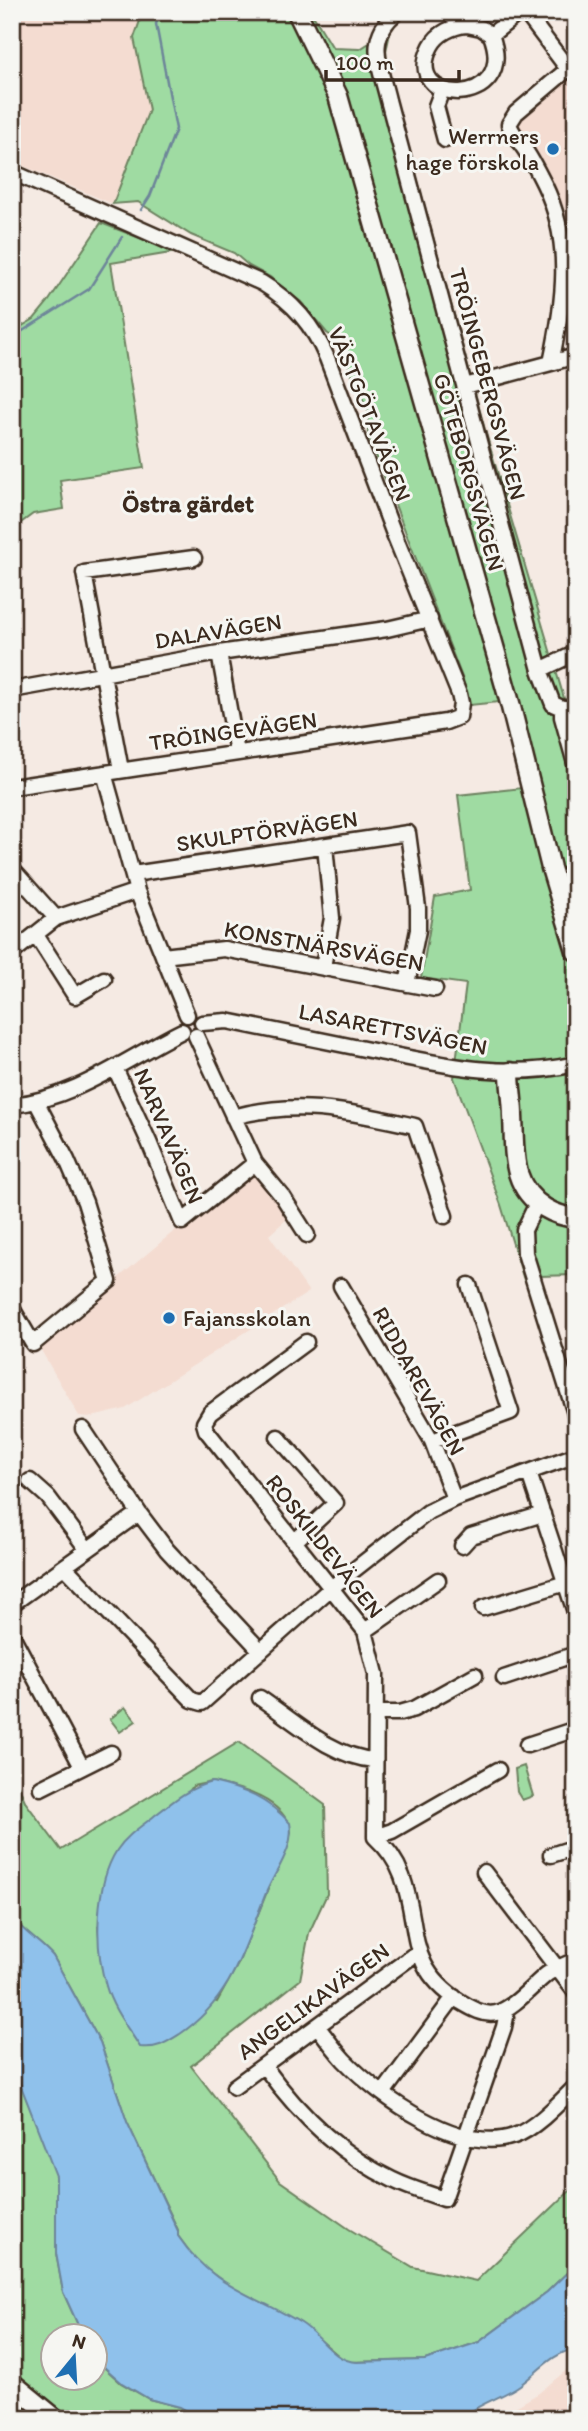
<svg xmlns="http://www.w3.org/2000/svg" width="588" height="2431" viewBox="0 0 588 2431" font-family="Itim,sans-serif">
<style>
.built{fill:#f4dcd1}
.green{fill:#9fdba2;stroke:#6d8260;stroke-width:2;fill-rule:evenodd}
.water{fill:#8fc1eb;stroke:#6d8599;stroke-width:2}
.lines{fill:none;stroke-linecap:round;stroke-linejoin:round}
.stream{stroke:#6d8599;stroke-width:2.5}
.minor-casing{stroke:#3b2a1e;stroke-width:19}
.major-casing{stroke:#3b2a1e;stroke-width:23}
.minor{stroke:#f6f6f2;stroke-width:14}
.major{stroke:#f6f6f2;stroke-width:18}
.poi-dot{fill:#1f6fb2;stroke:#f6f6f2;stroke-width:2.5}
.labels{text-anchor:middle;stroke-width:6;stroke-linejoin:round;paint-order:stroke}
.poi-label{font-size:23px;fill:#3b2a1e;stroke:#f6f6f2;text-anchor:end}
.street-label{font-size:23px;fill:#3b2a1e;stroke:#f6f6f2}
.neighbourhood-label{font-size:24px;font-weight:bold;fill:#3b2a1e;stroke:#f6f6f2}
</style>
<rect width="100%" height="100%" fill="#f5eae3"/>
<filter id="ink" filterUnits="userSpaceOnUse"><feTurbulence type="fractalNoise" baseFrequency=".0143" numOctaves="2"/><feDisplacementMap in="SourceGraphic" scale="14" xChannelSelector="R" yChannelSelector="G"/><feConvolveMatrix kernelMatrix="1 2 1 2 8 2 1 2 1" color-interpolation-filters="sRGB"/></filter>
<g filter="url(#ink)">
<!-- built -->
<path class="built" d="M12,12H143L134,38L149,110L113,204L12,161Z
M566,77L576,84V219L574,231L567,232L556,197L516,125V118Z
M251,1173L260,1176L289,1217L269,1235L309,1292L125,1409L92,1417L79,1416L38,1345L191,1217Z
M576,2362V2419H495L539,2393Z"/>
<!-- green -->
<path class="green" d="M143,12H311L333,48L360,49L391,29L386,51L387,66L485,430L576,739V1275L539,1276L524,1280L501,1205L454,1078L466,984L421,978L435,897L470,890L458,795L523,788L499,702L470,705L463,680L368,435V411L341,349V343L327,333L301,302L270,277L249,266L234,253L191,235L138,202L113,204L149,110L134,38Z
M101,223L176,252L111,263L144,468L60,480L64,509L33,514L18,525L12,576V332L34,319L48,302Z
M125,1707L136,1721L120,1732L110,1719Z
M239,1742L325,1805L327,1894L309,1933L300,1980L191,2066L280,2181L349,2229L413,2267L476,2281L576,2185V2264L547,2292L479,2342L425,2360L346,2362L299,2322L231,2287L199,2264L178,2236V2230L127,2122L100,2042L53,1956C40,1941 24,1933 12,1917V1772L26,1803L61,1850ZM212,1782C240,1788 285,1799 291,1832L238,1964L217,2002L102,1969L98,1926L193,1786Z
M524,1766L533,1796L522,1800L517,1792L515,1769Z
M12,2063L57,2176L56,2253L63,2292L83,2336H52V2378H94L95,2359L121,2383L149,2399L180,2407L201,2419H12Z"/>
<!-- water -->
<path class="water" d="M212,1782C244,1789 268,1799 290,1823C295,1848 275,1871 266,1893C244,1948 232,1999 180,2034C166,2043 157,2049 140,2047C128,2028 112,2008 106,1986C94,1947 95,1884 117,1850C126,1836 140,1827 153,1817C173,1801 188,1788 212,1782Z
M12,1917C24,1933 40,1941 53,1956L100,2042L127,2122L178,2231V2236C213,2288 251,2293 301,2323C321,2335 332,2361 357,2362L425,2360L479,2342L547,2292L576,2264V2349C553,2352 538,2372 520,2385C502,2398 478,2403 462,2419H411L381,2413L370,2417L371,2419H201L180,2407L149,2399L122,2383L95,2359L94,2336H83L63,2292L56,2253V2176L12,2063Z"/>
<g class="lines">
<!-- stream -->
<path class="stream" d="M141,210L150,196L176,129L156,24L160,12
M12,355L21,332L89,289L122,237"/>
<defs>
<path id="minor" d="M397,12C365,38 380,66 388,100L540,670L553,704L562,708H576
M467,25L481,28L491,35C520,110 399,108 431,46C438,33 453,26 467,25Z
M491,35L520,12
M442,90L436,106L445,140
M12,172L262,283C293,302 313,325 327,358L394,534L459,694L461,703L459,717L446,722L12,787
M551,363L576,356
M465,386L551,363C564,302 573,243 544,184C538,172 531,158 523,147C518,139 512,133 509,124L516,113L568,69L525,12
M219,653L237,753
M540,670L576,653
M12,690L219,653L387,629L430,619
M562,708V717L576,767
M121,770L84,573L194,558
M104,773L137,891L187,1015
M12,869L56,918
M133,874L408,833L418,908V930L407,984
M36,935L75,996L104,979
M12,953L56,918L137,891
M163,956L224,949L435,989
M323,967L332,918L325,846
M202,1023L227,1021C276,1031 325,1041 374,1051C444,1065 505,1080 576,1064
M196,1036L255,1163L283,1197L307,1235
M115,1068L149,1142L182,1222L255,1163
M12,1105C75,1099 127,1058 182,1031
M233,1117C300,1099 350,1112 415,1126L445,1216
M537,1203L524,1230L525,1253L576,1417
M341,1286L432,1441L454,1499
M12,1308L33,1344L109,1281L85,1202L67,1160L36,1101
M306,1342L210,1413L204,1423L206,1430L365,1631L376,1674L375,1837
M83,1429L139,1513L167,1550L261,1651
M278,1437L336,1503L294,1542
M432,1441L511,1412L469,1285
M529,1473L576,1615
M30,1481L48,1497L87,1549
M462,1546L471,1536L543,1514
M65,1567L192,1700L202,1703L331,1588L428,1512L454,1499L576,1455
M12,1604L139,1513
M483,1608L566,1583
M365,1631L438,1580
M12,1635L82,1767
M504,1678L576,1654
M260,1698C294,1721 332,1757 374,1760
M377,1713H400L414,1709L475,1675
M527,1745L576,1729
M41,1788L111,1753
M375,1837C387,1848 396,1860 402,1876C421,1927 404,1966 461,2002C471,2008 484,2016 496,2013C513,2009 533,1985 547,1974C556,1968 566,1964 576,1960
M375,1837L392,1831L498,1770
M551,1855L576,1847
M484,1872L576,1993
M318,2027C326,2038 335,2050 344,2060C380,2097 460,2155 514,2136C535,2129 560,2102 576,2086
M264,2066C298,2113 340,2155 393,2180C409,2188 427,2193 444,2199L504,2027L506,2017L504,2010
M234,2087L418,1952
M383,2093L454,1997"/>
<path id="major" d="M297,12L338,96L510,703L551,868L576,951
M510,1072C510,1087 513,1101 513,1116C515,1152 510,1186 545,1208C555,1214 564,1217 576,1218
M12,2383L56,2419"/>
</defs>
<!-- minor casing -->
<use href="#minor" class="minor-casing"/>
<!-- major casing -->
<use href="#major" class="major-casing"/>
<!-- minor -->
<use href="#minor" class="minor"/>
<!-- major -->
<use href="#major" class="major"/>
</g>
</g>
<!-- markers -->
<g class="poi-dot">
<circle cx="553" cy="149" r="7"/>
<circle cx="169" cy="1318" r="7"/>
</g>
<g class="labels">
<!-- poi labels -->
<g class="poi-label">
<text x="539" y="144">Werrners<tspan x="539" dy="26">hage förskola</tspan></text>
<text x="183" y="1326" text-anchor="start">Fajansskolan</text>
</g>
<!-- street labels -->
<g class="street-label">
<text transform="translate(488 384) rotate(75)" y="8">TRÖINGEBERGSVÄGEN</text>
<text transform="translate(370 414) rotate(68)" y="8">VÄSTGÖTAVÄGEN</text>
<text transform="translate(469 472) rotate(74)" y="8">GÖTEBORGSVÄGEN</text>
<text transform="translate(218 631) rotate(-9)" y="8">DALAVÄGEN</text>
<text transform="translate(233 731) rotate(-8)" y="8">TRÖINGEVÄGEN</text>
<text transform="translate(267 831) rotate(-8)" y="8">SKULPTÖRVÄGEN</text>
<text transform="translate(324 946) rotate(10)" y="8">KONSTNÄRSVÄGEN</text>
<text transform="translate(393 1029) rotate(11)" y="8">LASARETTSVÄGEN</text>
<text transform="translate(169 1136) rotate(67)" y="8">NARVAVÄGEN</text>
<text transform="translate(419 1381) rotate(61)" y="8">RIDDAREVÄGEN</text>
<text transform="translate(325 1546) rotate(52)" y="8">ROSKILDEVÄGEN</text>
<text transform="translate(313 2001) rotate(-36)" y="8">ANGELIKAVÄGEN</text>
</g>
<!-- neighbourhood labels -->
<g class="neighbourhood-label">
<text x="188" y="512">Östra gärdet</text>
</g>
</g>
<!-- margin -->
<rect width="588" height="2431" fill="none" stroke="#f6f6f2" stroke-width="42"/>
<rect x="21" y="21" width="546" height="2389" fill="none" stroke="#3b2a1e" stroke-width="2.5" filter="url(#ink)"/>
<!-- north arrow -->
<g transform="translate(74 2357) rotate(18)"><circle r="33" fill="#f6f6f2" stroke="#aba49d" stroke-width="2"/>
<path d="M0-5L12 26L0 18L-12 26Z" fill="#1f6fb2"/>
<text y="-10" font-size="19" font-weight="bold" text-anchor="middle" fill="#3b2a1e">N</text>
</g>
<!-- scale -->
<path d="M326 70v10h133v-10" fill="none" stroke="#3b2a1e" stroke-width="3.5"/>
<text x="336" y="70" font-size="21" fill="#3b2a1e" stroke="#f6f6f2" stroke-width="5" paint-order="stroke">100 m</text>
</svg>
